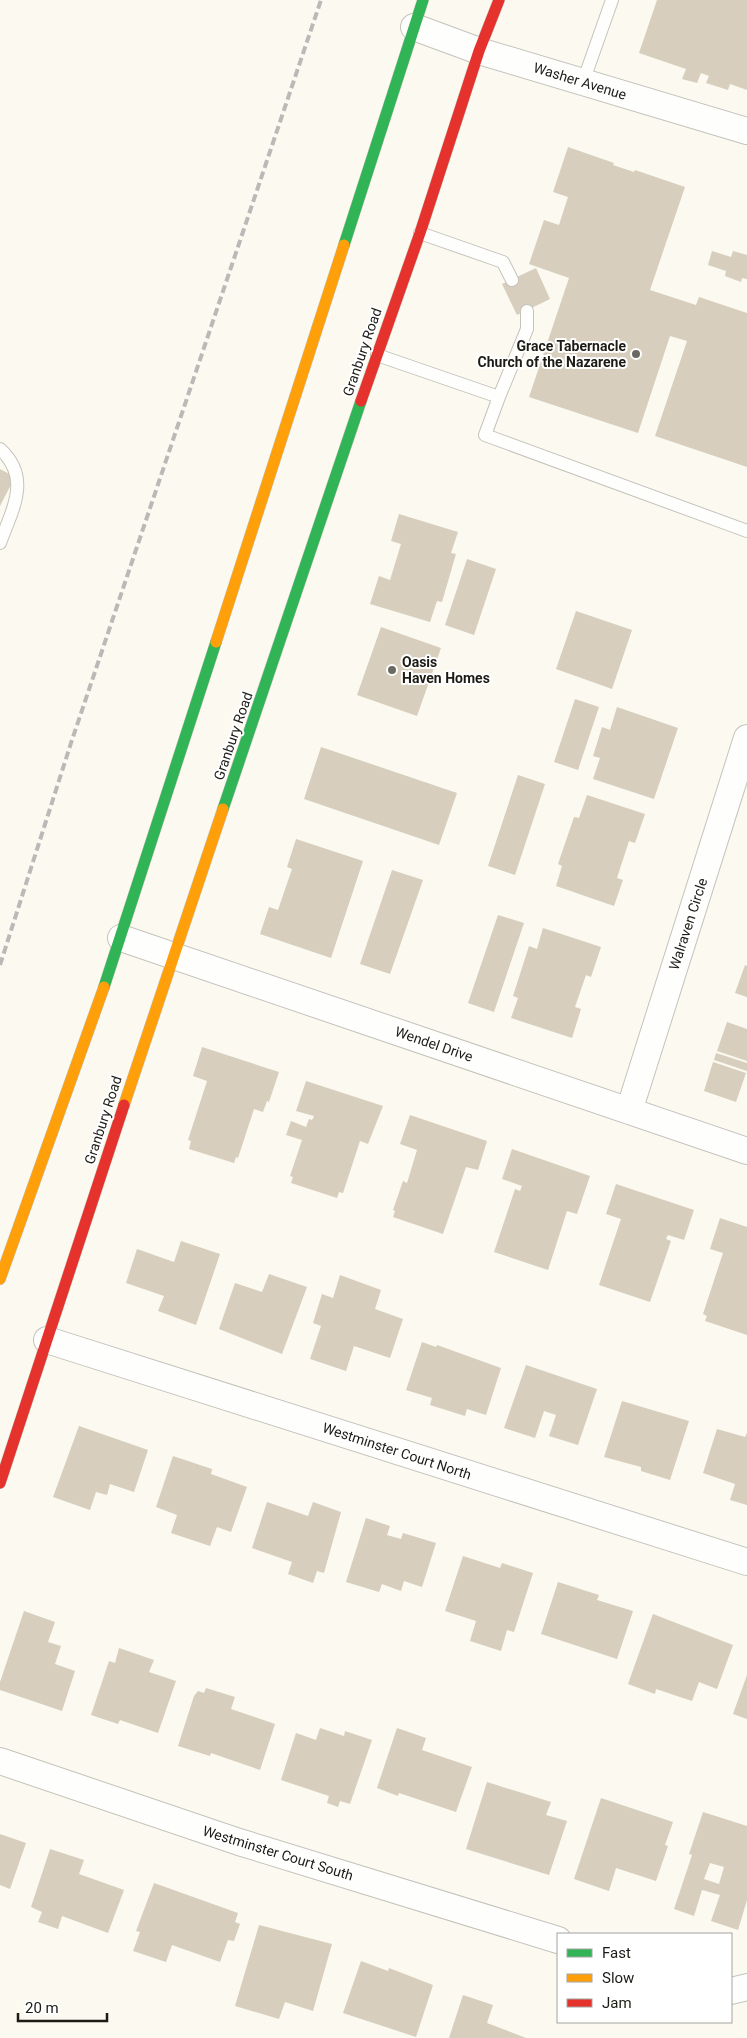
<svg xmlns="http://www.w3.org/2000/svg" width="747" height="2038" viewBox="0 0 747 2038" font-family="Roboto,sans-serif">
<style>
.building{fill:#d7cebd;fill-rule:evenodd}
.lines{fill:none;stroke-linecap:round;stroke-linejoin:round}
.lane-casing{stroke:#c4c3bc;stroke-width:14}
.street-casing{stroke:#c4c3bc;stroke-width:28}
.fast-casing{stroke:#c4c3bc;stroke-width:12}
.slow-casing{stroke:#c4c3bc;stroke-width:12}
.jam-casing{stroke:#c4c3bc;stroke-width:12}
.lane{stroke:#fefefd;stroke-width:12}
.street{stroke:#fefefd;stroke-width:26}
.fast{stroke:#30b455;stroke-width:11}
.slow{stroke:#ff9f0a;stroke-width:11}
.jam{stroke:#e5322d;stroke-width:11}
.rail{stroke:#bab9b7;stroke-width:4;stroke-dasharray:8 4;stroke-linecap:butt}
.poi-dot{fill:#6a6962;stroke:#fff;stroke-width:2}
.labels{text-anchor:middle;stroke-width:4;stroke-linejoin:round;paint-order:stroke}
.street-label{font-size:14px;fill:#1c1b16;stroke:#fff}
.poi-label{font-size:14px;font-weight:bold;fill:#1c1b16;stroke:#fff;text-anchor:end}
</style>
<rect width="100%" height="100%" fill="#fbf9f0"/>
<!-- building -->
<path class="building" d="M657,0H747V90L730,84L728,90L706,83L709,76L701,73L697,83L682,79L686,69L639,53Z
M568,147L614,163L613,165L634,172L635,170L685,187L650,290L696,305L699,297L747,313V467L655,436L687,341L670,336L638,433L529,397L569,278L529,264L544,220L559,225L568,197L553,192Z
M712,251L731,257L733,251L747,255V279L742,278L741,282L725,276L726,271L708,265Z
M536,268L550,299L517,315L502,284Z
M0,469L15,477L0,506Z
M399,514L458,532L451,553L456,554L442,602L437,601L430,622L370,604L379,576L390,580L401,544L391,541Z
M467,559L496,569L474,635L445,625Z
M576,611L632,630L612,689L556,669Z
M381,627L441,648L417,716L357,695Z
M575,699L599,707L578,770L554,762Z
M617,707L678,728L654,799L593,779L600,758L593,756L602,727L610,730Z
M321,747L457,793L439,845L304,799Z
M518,775L545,784L515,875L488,866Z
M587,795L645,814L635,843L629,841L617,878L623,880L614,906L556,886L562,866L558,864L574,817L579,818Z
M296,839L363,861L331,958L260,934L269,907L278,910L292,869L287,867Z
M392,870L423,880L390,974L360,964Z
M498,915L524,923L494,1012L468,1003Z
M543,928L601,947L591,977L586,975L575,1007L581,1009L572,1038L511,1018L518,998L513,996L529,946L537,949Z
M745,965L747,966V997L735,993Z
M727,1022L747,1029V1061L717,1051Z
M202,1047L279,1072L269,1102L267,1101L263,1112L254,1109L238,1158L236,1157L234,1163L189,1149L191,1141L188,1140L207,1081L193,1076Z
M716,1053L747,1063V1071L714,1060Z
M713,1062L746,1073L736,1102L704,1091Z
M306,1081L383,1106L368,1144L360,1141L343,1193L339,1192L337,1198L291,1183L293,1177L290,1176L302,1140L286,1135L291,1121L306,1127L309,1119L312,1120L314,1116L296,1111Z
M410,1115L487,1141L478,1170L466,1167L443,1234L393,1217L395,1211L393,1210L403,1181L407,1183L417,1150L400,1144Z
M512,1149L590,1176L577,1214L567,1211L548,1270L494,1252L515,1189L520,1191L522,1186L502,1179Z
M616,1184L694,1210L684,1240L668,1235L666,1239L671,1241L650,1302L599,1285L621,1219L606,1214Z
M720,1218L747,1227V1335L705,1321L707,1316L703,1314L723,1253L710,1249Z
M181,1241L220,1254L196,1325L158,1311L164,1296L126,1283L137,1249L174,1262Z
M269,1274L307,1287L282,1354L219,1329L235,1283L262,1292Z
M340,1275L381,1290L375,1309L403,1319L390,1358L354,1346L346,1371L310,1359L321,1326L313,1323L322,1294L333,1298Z
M422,1342L436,1347L437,1345L501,1368L486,1415L467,1409L465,1416L430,1405L432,1398L406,1390Z
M526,1365L597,1389L578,1445L549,1436L556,1415L544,1411L535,1438L504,1428Z
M622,1401L689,1421L670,1480L641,1471V1467L604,1457Z
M79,1426L148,1450L134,1492L110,1484L107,1495L96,1492L90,1510L53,1497Z
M717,1429L745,1437L747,1433V1505L730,1500L735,1484L703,1473Z
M173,1456L212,1469L211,1474L247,1487L231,1532L217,1527L210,1546L171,1533L177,1515L156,1507Z
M267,1502L308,1516L313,1502L341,1512L324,1573L317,1571L313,1583L288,1574L292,1562L252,1548Z
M366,1518L390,1526L387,1535L401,1539L403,1533L436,1543L422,1587L404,1581L401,1591L382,1584L379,1592L346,1582Z
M463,1556L500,1568L502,1563L533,1573L514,1632L507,1630L501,1651L470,1641L476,1621L445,1611Z
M558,1582L599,1595L597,1600L633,1611L617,1659L541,1634Z
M24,1611L55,1622L48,1642L61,1646L55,1664L75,1671L62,1711L0,1690V1682Z
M653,1614L733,1645L717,1689L699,1682L692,1701L656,1689L655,1694L628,1684Z
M119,1648L154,1660L149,1672L176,1681L158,1733L120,1720L118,1724L91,1715L109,1661L115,1663Z
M747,1675V1719L733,1714Z
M206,1688L235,1697L231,1709L275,1724L260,1770L211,1753L210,1756L178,1746L194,1696L198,1691L204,1693Z
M320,1728L344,1736L345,1731L372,1740L350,1804L340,1801L338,1807L327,1803L329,1796L281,1780L296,1733L316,1740Z
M397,1728L426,1738L422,1750L472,1767L456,1812L399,1793L398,1796L377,1788Z
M487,1782L551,1802L546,1815L567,1821L549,1875L466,1849Z
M601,1798L673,1822L665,1845L668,1846L656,1881L616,1868L609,1891L574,1879Z
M703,1812L747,1826V1900L738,1930L711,1921L720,1895L702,1890L694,1916L674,1909L692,1855L689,1854ZM710,1863L724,1867L719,1884L704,1879Z
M0,1834L26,1843L10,1889L0,1885Z
M50,1849L84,1860L79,1874L124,1890L108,1933L62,1916L58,1929L38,1922L42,1912L31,1907Z
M154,1883L238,1913L235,1922L240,1924L234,1941L228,1940L220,1962L172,1945L166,1962L133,1951L140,1932L136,1931Z
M259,1925L332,1944L313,2011L285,2002L279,2019L235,2006Z
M361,1961L388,1971L389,1968L433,1985L416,2037L343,2013Z
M463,1995L493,2005L487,2023L526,2038H449Z"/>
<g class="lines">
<defs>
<path id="lane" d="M583,82L612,0
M420,233L503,262L512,280
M377,355L499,397L485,435L747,531
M499,397L527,329V311
M0,449C32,478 12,510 0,543"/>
<path id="street" d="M414,27L479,51L747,131
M121,938L747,1151
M629,1111L747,738
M47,1340L747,1562
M0,1761L239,1842L558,1940
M731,1991L747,1987"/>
<path id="fast" d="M344,245L423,0
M223,809L361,401
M104,987L216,642"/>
<path id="slow" d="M216,642L344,245
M124,1105L223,809
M0,1279L104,987"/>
<path id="jam" d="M361,401L420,233L479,51L499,0
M0,1483L124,1105"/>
</defs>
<!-- lane casing -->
<use href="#lane" class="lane-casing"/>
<!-- street casing -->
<use href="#street" class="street-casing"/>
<!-- fast casing -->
<use href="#fast" class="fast-casing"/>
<!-- slow casing -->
<use href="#slow" class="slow-casing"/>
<!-- jam casing -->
<use href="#jam" class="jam-casing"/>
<!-- lane -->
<use href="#lane" class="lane"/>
<!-- street -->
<use href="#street" class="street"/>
<!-- fast -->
<use href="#fast" class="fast"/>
<!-- slow -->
<use href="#slow" class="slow"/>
<!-- jam -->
<use href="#jam" class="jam"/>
<!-- rail -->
<path class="rail" d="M0,965L71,743L321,0"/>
</g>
<!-- markers -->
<g class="poi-dot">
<circle cx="636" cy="354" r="5"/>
<circle cx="392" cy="670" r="5"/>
</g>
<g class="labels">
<!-- street labels -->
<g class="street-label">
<text transform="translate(580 81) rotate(17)" y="5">Washer Avenue</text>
<text transform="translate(362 352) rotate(-71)" y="5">Granbury Road</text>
<text transform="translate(233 736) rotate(-71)" y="5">Granbury Road</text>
<text transform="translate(688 924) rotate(-72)" y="5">Walraven Circle</text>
<text transform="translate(434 1044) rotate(19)" y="5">Wendel Drive</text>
<text transform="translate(103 1120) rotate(-72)" y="5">Granbury Road</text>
<text transform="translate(397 1451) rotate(18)" y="5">Westminster Court North</text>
<text transform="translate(278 1853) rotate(17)" y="5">Westminster Court South</text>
</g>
<!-- poi labels -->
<g class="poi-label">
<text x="626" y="351">Grace Tabernacle<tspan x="626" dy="16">Church of the Nazarene</tspan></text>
<text x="402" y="667" text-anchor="start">Oasis<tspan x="402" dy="16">Haven Homes</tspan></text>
</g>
</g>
<!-- legend -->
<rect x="557" y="1933" width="175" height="90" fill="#ffffff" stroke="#a4a4a2"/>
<rect x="567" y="1949" width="25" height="8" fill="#30b455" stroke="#a4a4a2"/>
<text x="602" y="1958" font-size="15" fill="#1c1b16">Fast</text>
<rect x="567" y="1974" width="25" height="8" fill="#ff9f0a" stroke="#a4a4a2"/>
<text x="602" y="1983" font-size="15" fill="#1c1b16">Slow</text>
<rect x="567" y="1999" width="25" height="8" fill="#e5322d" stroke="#a4a4a2"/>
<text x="602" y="2008" font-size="15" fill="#1c1b16">Jam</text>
<!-- scale -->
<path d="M18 2013v8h89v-8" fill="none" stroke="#1c1b16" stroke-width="2.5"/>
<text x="25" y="2013" font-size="15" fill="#1c1b16" stroke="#ffffff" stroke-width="4" paint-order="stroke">20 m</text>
</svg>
